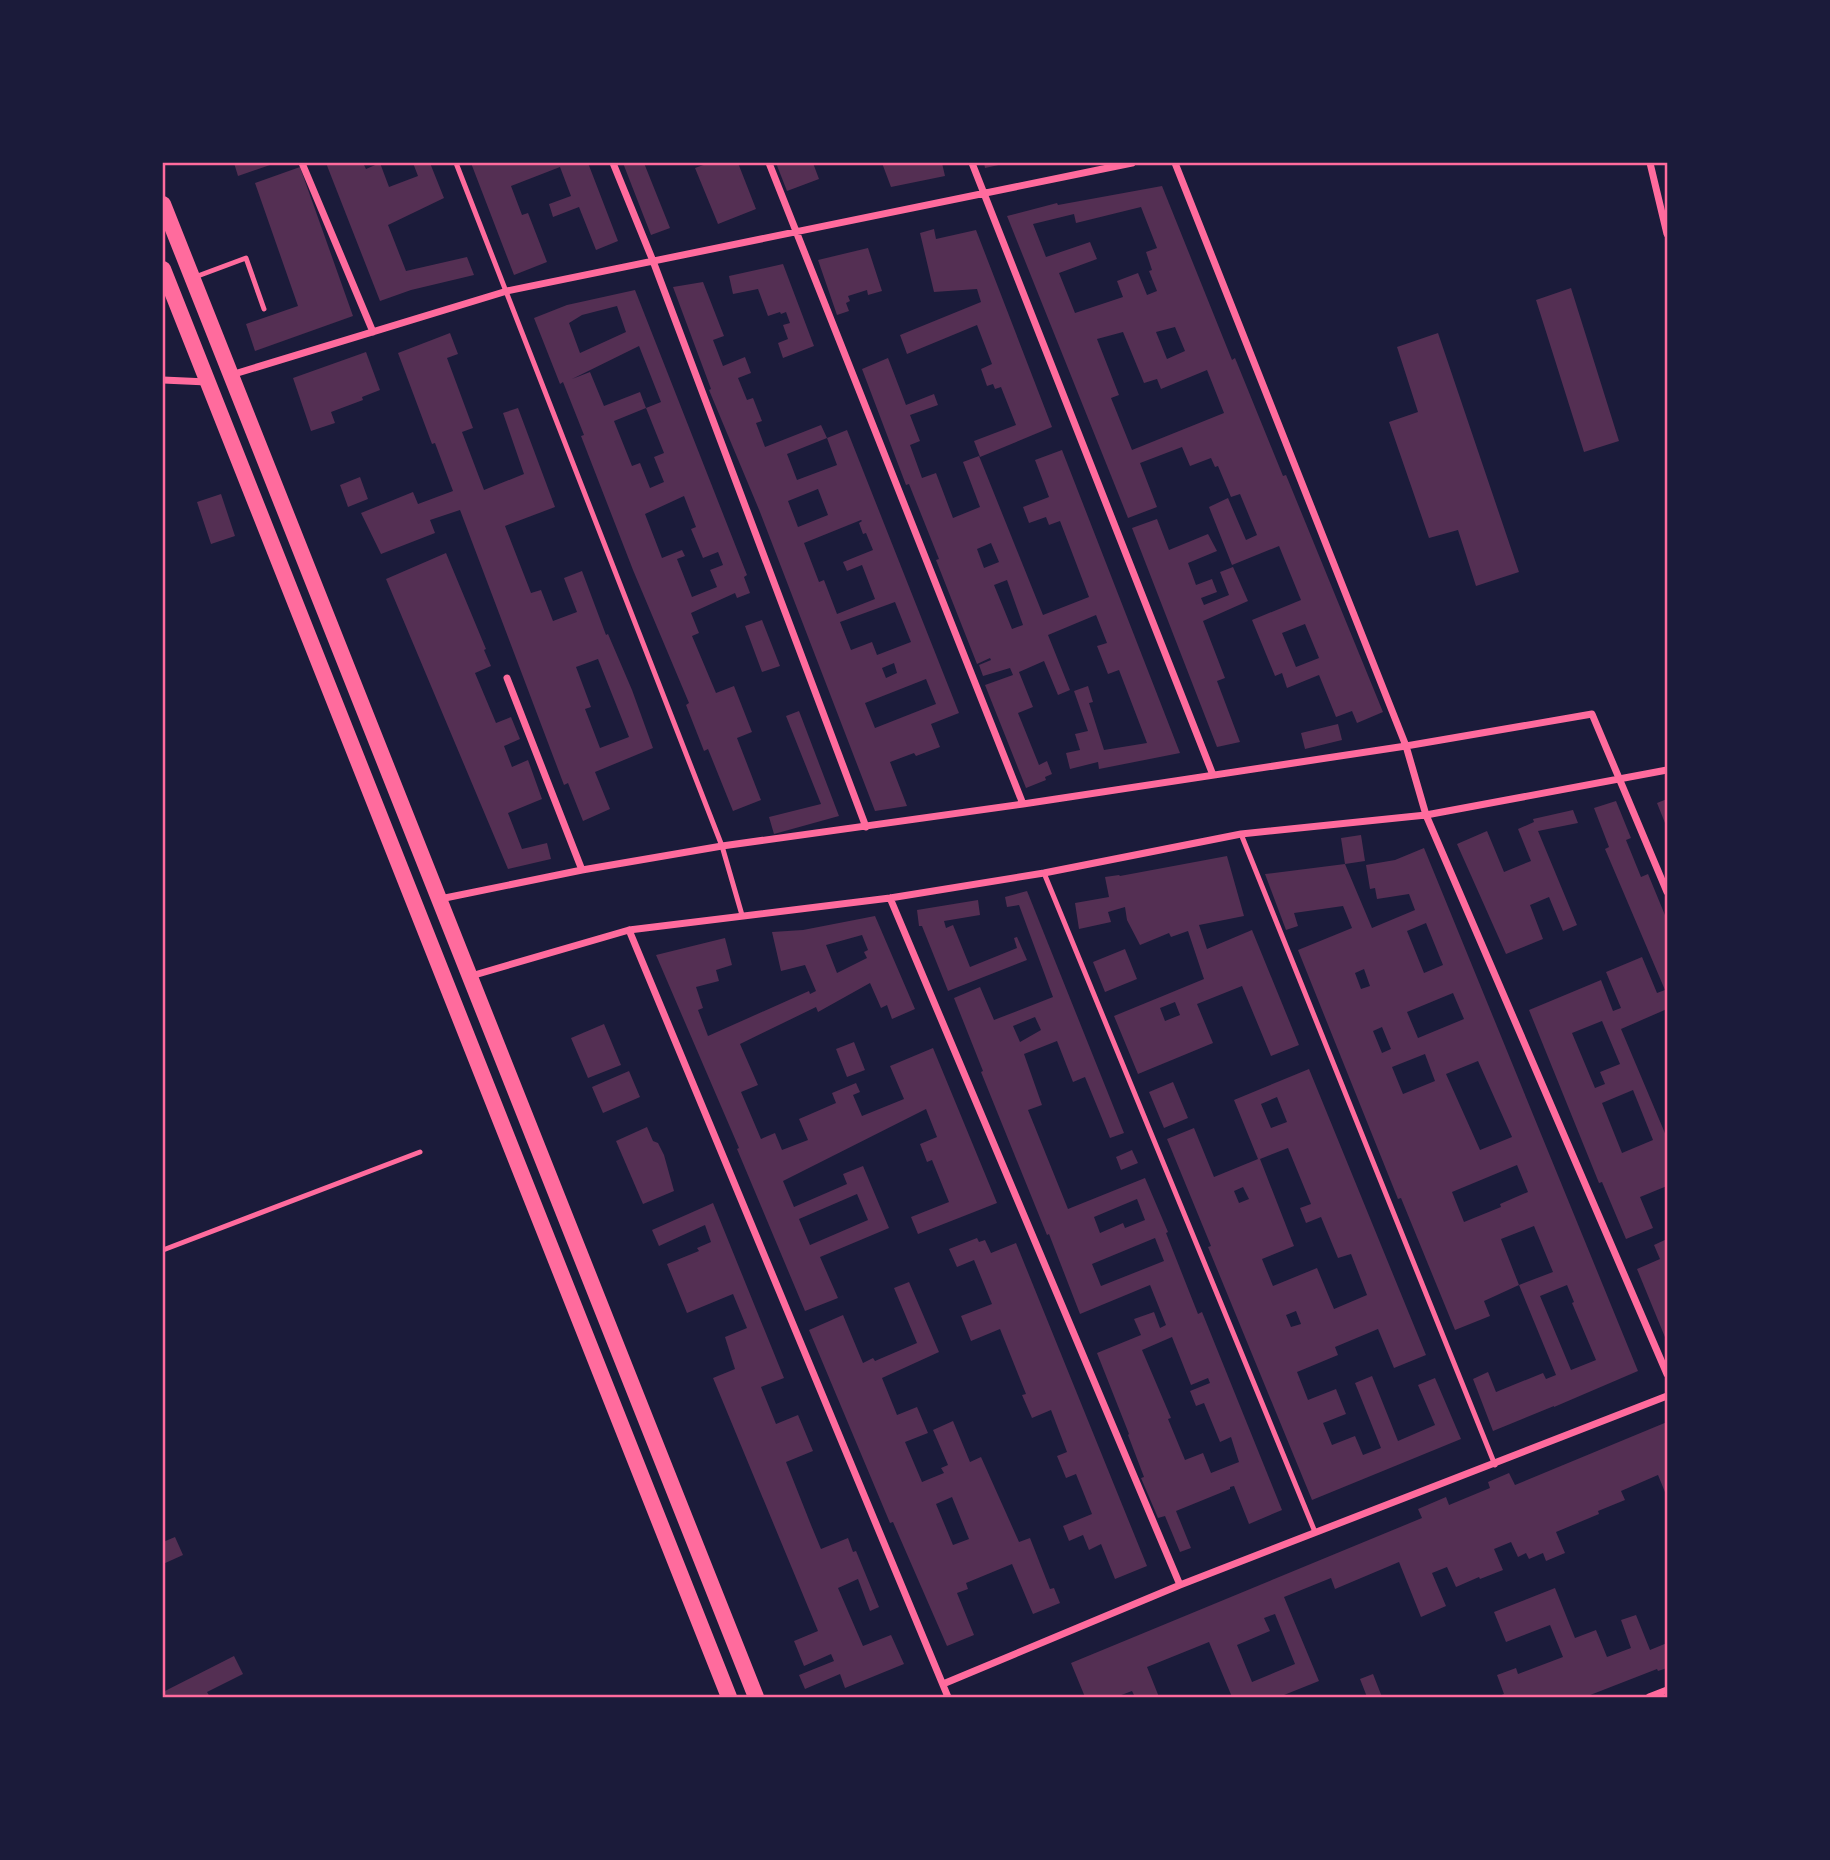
<svg xmlns="http://www.w3.org/2000/svg" width="1830" height="1860" viewBox="0 0 1830 1860" font-family="'Noto Sans',sans-serif">
<style>
.building{fill:#542f53;fill-rule:evenodd}
.lines{fill:none;stroke-linecap:round;stroke-linejoin:round}
.service{stroke:#ff6b9d;stroke-width:5}
.minor{stroke:#ff6b9d;stroke-width:7}
.trunk{stroke:#ff6b9d;stroke-width:16}
.neatline{fill:none;stroke:#ff6b9d;stroke-width:2.5}
</style>
<rect width="100%" height="100%" fill="#1b1b3a"/>
<!-- building -->
<path class="building" d="M234,163H269L270,165L238,176Z
M326,163H363L366,169L380,163L389,187L418,176L413,163H430L444,198L388,225L406,271L467,257L474,275L411,290L380,301Z
M471,163H588L618,241L596,250L579,207L553,217L549,204L571,196L560,167L511,186L522,215L528,213L547,262L514,275Z
M623,163H644L670,228L651,235Z
M709,163H738L756,209L718,224L695,168Z
M776,163H813L819,179L787,191Z
M882,163H942L945,176L891,187Z
M984,163H1003V164L985,168Z
M300,167L353,316L255,351L246,324L298,306L255,183Z
M1162,186L1232,360L1235,358L1283,476L1286,475L1383,712L1357,723L1352,711L1336,717L1319,675L1287,688L1282,673L1275,676L1252,620L1301,600L1279,546L1232,565L1209,507L1228,498L1246,540L1257,535L1240,494L1231,497L1218,466L1215,467L1211,458L1190,466L1182,447L1140,463L1157,507L1128,518L1007,216L1057,203L1058,205ZM1141,207L1157,248L1146,252L1152,270L1149,271L1157,291L1147,295L1138,273L1117,281L1123,297L1075,313L1059,273L1097,259L1090,242L1046,257L1033,224L1074,214L1076,223ZM1175,327L1185,351L1167,359L1156,332ZM1123,332L1144,383L1157,379L1161,389L1207,370L1224,413L1132,450L1111,398L1119,395L1097,339ZM1305,624L1319,658L1296,667L1282,633Z
M934,229L936,239L976,230L1052,427L980,457L974,441L1016,425L1001,387L995,389L993,384L987,386L981,369L992,364L977,325L907,354L900,335L981,302L977,289L934,292L920,233Z
M868,248L882,291L868,295L867,290L848,296L850,301L846,303L849,311L837,315L818,260Z
M783,264L814,346L783,358L778,343L788,339L783,325L790,323L786,312L781,314L780,312L768,316L758,289L733,294L729,276Z
M703,282L724,336L713,340L723,366L745,357L751,373L738,378L747,400L753,398L762,421L756,423L765,447L821,425L827,438L787,454L797,480L837,465L827,438L847,430L959,713L931,724L940,747L916,756L914,753L890,762L907,806L875,811L760,512L709,390L711,389L673,287ZM818,489L828,515L798,527L788,501ZM861,520L862,521L859,523L863,534L866,533L873,550L843,562L847,571L862,565L875,599L837,614L824,580L819,582L804,543ZM895,602L911,642L877,655L872,642L851,650L840,622ZM894,663L897,673L886,678L882,668ZM926,679L936,704L875,728L865,703Z
M1571,288L1619,441L1584,452L1536,300Z
M635,290L747,575L744,577L750,593L737,598L735,593L691,613L699,633L692,636L716,693L734,686L752,732L737,738L761,800L733,811L708,749L704,751L686,705L689,703L633,570L581,436L584,435L563,382L560,384L534,318L567,305ZM617,306L626,332L580,353L569,323L582,315ZM639,346L661,402L646,408L664,453L654,457L664,482L650,488L640,463L632,466L614,421L646,408L640,392L604,406L590,372L572,379ZM684,496L696,527L691,529L703,558L718,552L723,565L710,570L717,587L692,597L677,559L685,556L682,550L662,558L645,514Z
M450,333L458,354L447,358L473,428L462,432L484,490L524,474L503,413L518,408L555,507L505,526L531,593L541,590L553,621L577,612L564,578L582,571L606,635L608,634L632,690L653,748L595,772L610,809L583,821L568,783L564,785L460,510L430,520L435,533L381,554L361,513L413,492L418,504L453,491L435,443L432,444L398,353ZM598,659L629,737L600,748L585,709L591,707L576,667Z
M1438,333L1519,572L1476,586L1458,530L1429,538L1389,422L1418,412L1397,347Z
M366,352L380,390L362,397L363,400L331,412L335,423L311,431L293,378Z
M888,358L906,405L934,394L938,405L910,415L920,441L910,445L922,478L936,473L953,518L980,507L963,462L979,456L1043,615L1089,597L1060,521L1049,525L1046,517L1029,523L1023,507L1049,497L1035,460L1062,450L1180,753L1099,769L1098,762L1070,769L1066,753L1080,750L1075,734L1088,731L1074,691L1088,686L1093,702L1089,703L1104,750L1147,743L1119,670L1108,674L1097,646L1107,643L1096,615L1048,635L1070,690L1058,695L1044,661L1019,672L1033,707L1018,713L1039,765L1047,761L1052,774L1045,777L1046,780L1026,788L985,685L1013,675L1010,668L983,676L979,665L991,660L990,658L977,664L936,560L939,559L909,484L906,485L862,369ZM991,543L999,562L984,568L977,549ZM1007,580L1023,625L1012,629L994,585Z
M360,477L368,499L348,507L340,485Z
M221,494L235,536L211,544L197,502Z
M1157,519L1169,550L1208,534L1217,551L1188,563L1196,585L1212,579L1217,592L1201,598L1204,605L1229,595L1220,572L1233,567L1248,601L1203,621L1225,678L1217,681L1240,742L1217,747L1132,528Z
M446,553L486,649L484,650L491,666L475,673L496,723L511,717L520,739L504,746L512,767L528,760L542,799L508,813L522,849L547,843L551,859L508,869L386,579Z
M762,620L780,666L762,672L745,626Z
M799,711L839,816L774,834L769,817L821,804L786,716Z
M1338,724L1342,740L1305,749L1301,733Z
M1667,799V828L1657,803Z
M1616,801L1631,838L1626,840L1641,877L1648,874L1667,920V1009L1621,1029L1667,1138V1186L1640,1197L1653,1228L1626,1239L1602,1182L1599,1183L1529,1010L1601,980L1613,1011L1621,1008L1606,972L1642,957L1657,993L1665,990L1605,849L1609,847L1594,808ZM1602,1021L1620,1064L1600,1072L1605,1084L1595,1088L1572,1033ZM1633,1090L1653,1140L1622,1153L1602,1103Z
M1573,810L1578,823L1538,831L1577,925L1563,931L1549,897L1530,905L1543,939L1506,954L1457,844L1487,831L1504,872L1531,861L1518,829L1534,822L1533,819Z
M1361,835L1365,861L1345,864L1341,838Z
M1424,848L1638,1371L1554,1407V1406L1493,1431L1473,1379L1488,1372L1496,1392L1543,1373L1546,1379L1556,1375L1519,1285L1484,1301L1490,1316L1455,1330L1401,1198L1398,1199L1298,950L1352,928L1343,906L1294,913L1298,926L1286,930L1265,874L1345,864L1372,928L1415,910L1409,894L1377,899L1375,888L1370,889L1366,865L1395,860ZM1426,923L1443,965L1424,973L1407,931ZM1364,969L1370,986L1361,989L1355,973ZM1453,993L1464,1019L1418,1038L1407,1012ZM1382,1027L1391,1049L1382,1053L1373,1031ZM1425,1054L1435,1081L1403,1094L1392,1067ZM1478,1061L1512,1137L1480,1150L1446,1074ZM1517,1165L1528,1192L1500,1204L1501,1207L1464,1222L1452,1192ZM1534,1226L1553,1272L1519,1285L1501,1239ZM1567,1285L1574,1302L1572,1303L1596,1360L1571,1370L1540,1296Z
M1227,856L1244,916L1199,925L1207,949L1252,930L1299,1045L1271,1056L1242,986L1197,1004L1213,1043L1138,1074L1114,1016L1204,979L1188,931L1171,937L1169,933L1140,945L1127,920L1125,907L1108,912L1111,922L1079,929L1075,903L1109,897L1105,877L1119,875L1120,876ZM1175,1002L1180,1015L1165,1021L1160,1008Z
M1027,891L1124,1133L1110,1138L1085,1077L1073,1082L1057,1041L1024,1054L1042,1105L1028,1110L1068,1209L1145,1178L1168,1232L1166,1233L1198,1314L1202,1312L1282,1510L1249,1524L1234,1486L1230,1487V1489L1176,1511L1191,1548L1180,1552L1165,1516L1158,1518L1141,1478L1144,1477L1128,1435L1129,1434L1097,1353L1141,1335L1134,1319L1154,1312L1160,1328L1166,1325L1150,1285L1080,1314L1049,1234L1047,1235L981,1072L983,1071L954,998L980,987L994,1020L1053,997L1019,905L1007,907L1005,897ZM1035,1017L1041,1030L1020,1042L1013,1026ZM1137,1199L1145,1220L1125,1228L1123,1223L1100,1233L1094,1217ZM1155,1238L1164,1261L1101,1286L1092,1264ZM1172,1337L1191,1385L1208,1378L1210,1383L1190,1391L1196,1406L1204,1403L1220,1442L1231,1437L1239,1462L1211,1473L1203,1453L1185,1460L1168,1419L1171,1418L1142,1350Z
M978,900L980,915L944,921L946,928L953,925L970,967L1017,948L1014,938L1017,937L1027,960L948,991L922,926H919L917,910Z
M875,916L915,1009L892,1019L887,1005L881,1008L870,983L818,1012L816,1007L740,1044L758,1085L741,1092L761,1139L775,1133L782,1150L808,1140L799,1119L836,1103L832,1093L856,1083L860,1092L853,1095L862,1116L904,1099L890,1066L933,1048L997,1203L918,1234L911,1217L949,1202L932,1160L927,1162L920,1144L937,1137L926,1109L783,1181L794,1207L847,1184L843,1174L863,1166L889,1228L820,1257L838,1298L805,1311L737,1149L739,1148L656,955L725,938L732,965L716,970L719,981L696,987L703,1008L698,1010L708,1036L809,991L810,994L816,991L805,965L781,971L772,932L803,930ZM862,935L868,950L864,952L867,958L837,973L826,945ZM857,1194L868,1220L810,1245L799,1219Z
M1125,949L1137,979L1105,992L1093,962Z
M604,1024L621,1065L588,1078L571,1038Z
M854,1042L865,1070L847,1077L836,1049Z
M1309,1069L1426,1355L1394,1368L1378,1329L1335,1347L1338,1355L1297,1372L1308,1400L1336,1389L1346,1414L1323,1423L1332,1445L1355,1436L1363,1455L1381,1448L1355,1383L1372,1376L1398,1441L1435,1425L1418,1385L1435,1378L1461,1439L1312,1500L1208,1247L1211,1246L1167,1139L1194,1128L1214,1177L1258,1159L1234,1100ZM1277,1097L1287,1122L1271,1128L1261,1104ZM1288,1148L1311,1204L1300,1208L1306,1223L1321,1217L1338,1258L1351,1254L1367,1295L1334,1309L1317,1268L1273,1286L1262,1259L1294,1246L1260,1159ZM1243,1187L1249,1199L1239,1203L1234,1191ZM1296,1311L1301,1324L1291,1327L1286,1315Z
M629,1071L640,1097L603,1113L592,1087Z
M1173,1082L1188,1118L1164,1128L1149,1092Z
M647,1127L653,1141L658,1143L664,1155L674,1191L643,1204L616,1141Z
M1132,1150L1138,1163L1121,1170L1116,1157Z
M713,1203L784,1378L761,1387L776,1424L798,1415L813,1451L786,1462L811,1525L821,1549L848,1538L853,1552L856,1551L879,1607L870,1611L858,1579L838,1588L863,1646L891,1635L904,1664L845,1688L840,1674L805,1689L799,1675L834,1661L831,1654L804,1666L794,1641L818,1631L713,1378L735,1369L725,1337L747,1328L733,1294L687,1313L667,1264L699,1251L697,1248L711,1242L705,1225L659,1246L652,1230Z
M977,1238L979,1242L985,1240L991,1253L1016,1243L1147,1566L1115,1579L1101,1544L1089,1550L1083,1535L1069,1541L1063,1526L1092,1514L1076,1474L1066,1478L1057,1456L1067,1452L1051,1410L1032,1418L1022,1395L1026,1394L1000,1329L971,1341L961,1316L992,1304L974,1260L957,1267L949,1249Z
M1667,1239V1342L1637,1269L1660,1259L1654,1245Z
M909,1282L939,1352L882,1378L897,1415L917,1407L928,1433L905,1442L922,1482L944,1473L941,1468L948,1465L933,1430L953,1421L970,1462L981,1457L1019,1542L1030,1538L1050,1589L1054,1588L1060,1603L1033,1614L1012,1564L966,1583L968,1589L957,1593L974,1635L947,1646L893,1522L890,1523L809,1330L843,1315L863,1363L873,1358L875,1361L917,1343L894,1288ZM952,1497L969,1539L953,1545L936,1504Z
M1667,1422V1497L1658,1475L1621,1491L1625,1500L1598,1511L1599,1514L1556,1532L1565,1553L1546,1561L1543,1553L1529,1559L1526,1553L1518,1557L1511,1542L1494,1549L1503,1570L1480,1579L1479,1577L1456,1587L1447,1567L1432,1573L1446,1606L1421,1617L1399,1562L1335,1589L1331,1578L1284,1597L1319,1681L1279,1697H1232L1209,1642L1147,1667L1159,1697H1135L1132,1691L1116,1697H1085L1071,1663L1422,1518L1418,1509L1446,1497L1449,1505L1490,1488L1488,1482L1509,1473L1515,1485ZM1275,1614L1295,1664L1252,1682L1237,1645L1270,1631L1264,1618Z
M175,1537L183,1555L163,1564V1542Z
M1555,1588L1575,1638L1596,1630L1607,1657L1631,1648L1621,1620L1636,1615L1650,1650L1667,1643V1668L1658,1671L1657,1669L1585,1697H1496L1504,1694L1497,1675L1516,1668L1518,1674L1563,1657L1550,1625L1506,1642L1494,1612Z
M234,1656L243,1674L207,1692L210,1697H163V1692Z
M1373,1674L1382,1697H1367L1360,1679Z"/>
<g class="lines">
<!-- service -->
<path class="service" d="M456,163L722,846L742,915
M195,277L246,258L264,309
M1241,834L1495,1465
M1044,873L1315,1532
M163,1250L420,1152"/>
<!-- minor -->
<path class="minor" d="M302,163L373,332
M613,163L653,261L866,827
M769,163L1023,804
M972,163L1213,775
M1175,163L1406,746L1426,815L1667,1374
M1650,163L1667,234
M231,375L507,291L1132,163
M163,380L207,382
M507,678L582,870
M890,898L1180,1585
M440,899L582,870L722,846L1023,804L1406,746L1592,714L1667,892
M629,930L948,1697
M471,976L629,930L890,898L1044,873L1241,834L1426,815L1667,770
M943,1684L1180,1585L1667,1396
M1649,1697L1667,1690"/>
<!-- trunk -->
<path class="trunk" d="M163,204L756,1697
M163,269L729,1697"/>
</g>
<!-- border -->
<rect width="1830" height="1860" fill="none" stroke="#1b1b3a" stroke-width="329"/>
<rect x="164" y="164" width="1502" height="1532" class="neatline"/>
</svg>
